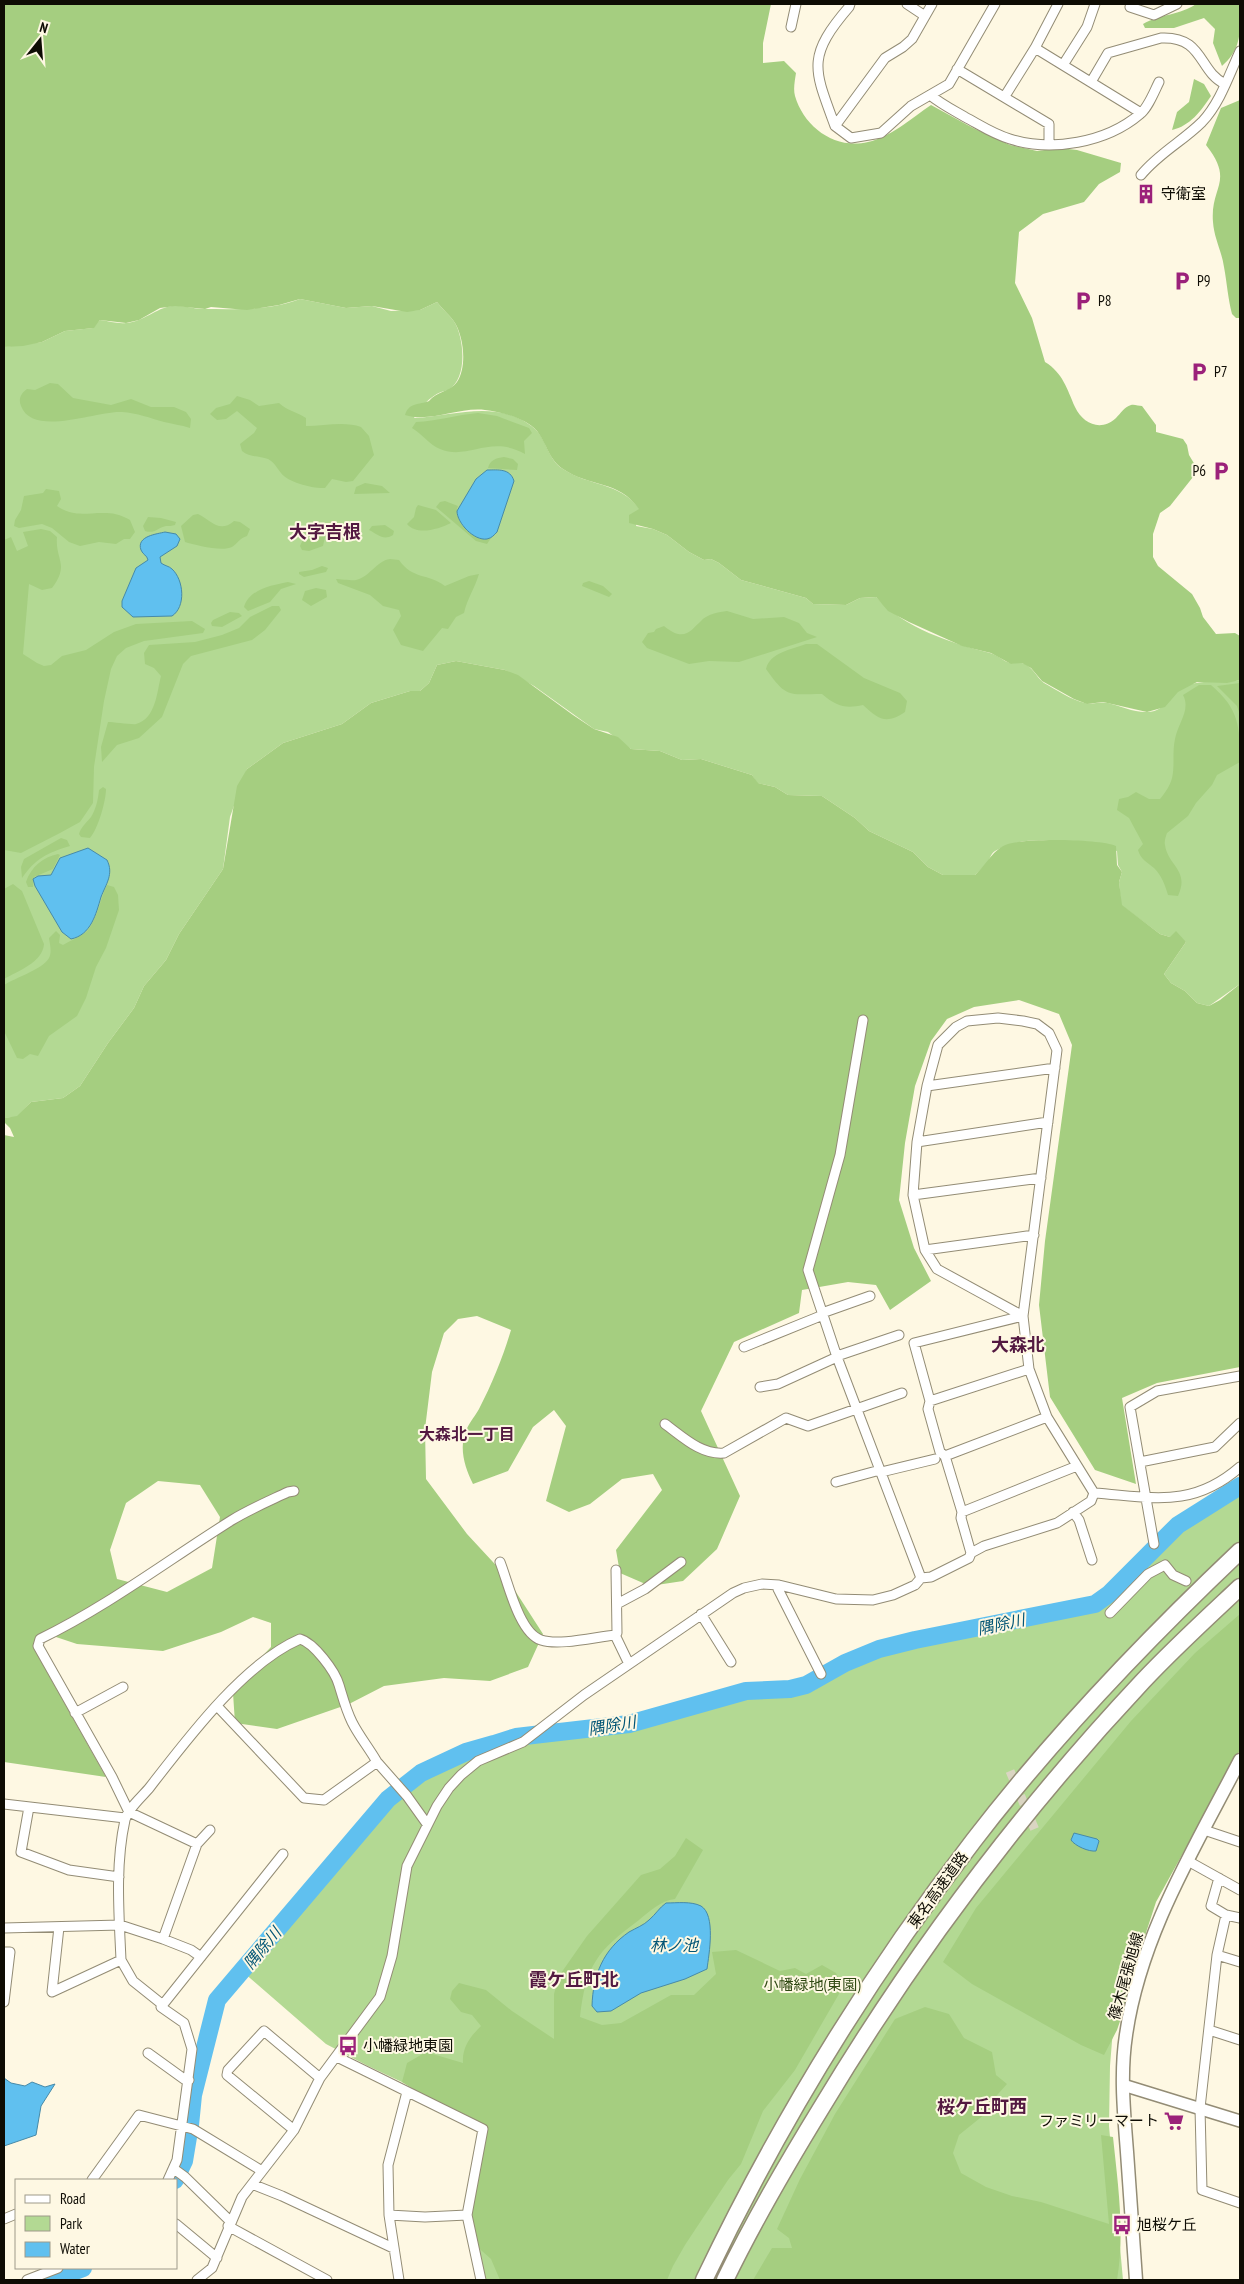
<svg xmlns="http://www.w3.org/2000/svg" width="1244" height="2284" viewBox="0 0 1244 2284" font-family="'PT Sans Narrow','Noto Sans JP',sans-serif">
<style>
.green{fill:#b3d993}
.forest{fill:#a5ce80;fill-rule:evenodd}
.water{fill:#60c0ef;stroke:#478aa8}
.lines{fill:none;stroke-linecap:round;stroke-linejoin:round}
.river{stroke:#60c0ef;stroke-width:18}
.minor-tunnel{stroke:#dad5c2;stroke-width:9;stroke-dasharray:9 4.5;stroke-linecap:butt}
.minor-casing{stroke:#938c75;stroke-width:11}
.tertiary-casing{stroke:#938c75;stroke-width:14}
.secondary-casing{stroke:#938c75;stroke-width:15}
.motorway-casing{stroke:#938c75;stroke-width:19}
.minor{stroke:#fff;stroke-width:9}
.tertiary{stroke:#fff;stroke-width:11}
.secondary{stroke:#fff;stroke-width:12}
.motorway{stroke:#fff;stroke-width:16}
.labels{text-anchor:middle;stroke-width:4;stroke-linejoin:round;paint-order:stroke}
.poi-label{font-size:15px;fill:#0e0c04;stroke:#fef8e3;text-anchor:start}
.street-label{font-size:15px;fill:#0e0c04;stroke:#fef8e3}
.park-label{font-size:15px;fill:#2f4913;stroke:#fef8e3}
.neighbourhood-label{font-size:16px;font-weight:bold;fill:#531941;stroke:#fef8e3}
.water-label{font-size:16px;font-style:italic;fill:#035575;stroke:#fef8e3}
.quarter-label{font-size:18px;font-weight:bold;fill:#531941;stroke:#fef8e3}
</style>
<rect width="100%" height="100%" fill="#fef8e3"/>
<!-- green -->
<path class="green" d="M300,299L346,308L372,306L391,311L420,310L437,302C442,309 450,315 455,323C464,339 468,379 448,390C446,391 443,391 441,392C429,397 421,407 414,418C455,416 499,398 535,429C547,440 548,460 563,469C590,487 618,481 640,509L636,526L653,529L667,535L689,552L704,560L711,559L719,563L741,580L806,598L813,604L846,605L860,598L876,597C904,628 951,643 990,653C998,655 1003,661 1010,663C1014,664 1018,662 1022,663C1032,665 1036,677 1044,683C1057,690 1071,700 1085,703C1092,705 1100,701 1108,703C1120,706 1135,713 1148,712C1164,711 1167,700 1178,691C1195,677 1220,684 1240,680V984L1209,1006L1197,1003L1185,991L1171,983L1164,974L1186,942L1160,934L1121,905L1119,882L1122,872L1118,865L1117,851C1083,844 1027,831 995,851C990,854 990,860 986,864C983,868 979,871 975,875H943L928,867L913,852L869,831L855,818L822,796L788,795L775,787L757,783L752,775L701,759L682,760L660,751L631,749L608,732L594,729L534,686L505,670L456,661L437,665L429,683L420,691H410L371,703L342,724L283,743L247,769L230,817L223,869L179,934L166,960L144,986L134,1008L108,1043L80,1086L63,1098L31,1102L17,1117L5,1118L4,1122V347L42,342L65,331L93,328L100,320C108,321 118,324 126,323C143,322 156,308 172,306C182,305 193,309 203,309C235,309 268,311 300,299Z
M1240,1488V1736L1156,1892L1113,2029L1110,2066L1109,2126L1123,2280H485L478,2256L472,2213L480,2119L368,2066L326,2044L243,1972L375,1817L411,1781L468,1754L546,1730L623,1725L752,1693L815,1690L824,1674L839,1661L877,1646L930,1633L1109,1599L1195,1517Z"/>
<!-- forest -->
<path class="forest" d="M4,4H771L763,43V63L784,61L796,73C795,80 793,89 795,96C804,127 835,150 868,142C891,137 912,118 931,105L973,128L1010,145L1037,151L1060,148L1077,150L1121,163L1120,172L1099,184L1084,202L1043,214L1019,232L1015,283L1032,318L1045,362C1063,373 1067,389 1075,407C1083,424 1101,432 1116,418C1121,413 1124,407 1131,405C1134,404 1139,406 1142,406L1156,425V432L1183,439L1187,445L1189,455L1195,465L1193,477L1170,506L1160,513L1153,534V557L1158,566L1192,594L1200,608L1203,617L1216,634L1235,633L1240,636V680L1227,683L1197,682L1178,692L1165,707L1147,712L1103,702L1087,704L1074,699L1042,681L1031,668L1022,663L1011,664L991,653L962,646L909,622L888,611L876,597L860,598L846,605L813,604L806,598L741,580L719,563L711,559L704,560L689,552L667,535L653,529L629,523V515L639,509C619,480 589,487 563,469C549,460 547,444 537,431C526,418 501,412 485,410C458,407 431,423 405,415C409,402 419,405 429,401C437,391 450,392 457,382C467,367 464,338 455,323C450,315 442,309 437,302L420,310L407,312L372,306L346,308L300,299L279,305L247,310L211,307L205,309L175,306L160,308L139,320L126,323L100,320L94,328L65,331L42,342L23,346L4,347Z
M1196,4H1240C1240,29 1243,48 1222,66L1213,43L1215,29L1204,18L1174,28H1145L1143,24C1160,14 1181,15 1196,4Z
M1194,79L1204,84L1211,96C1201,111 1190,126 1172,130L1177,112L1189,102Z
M1240,100V318H1236L1232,314C1228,299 1227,283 1224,267C1222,252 1214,238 1213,222C1210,186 1235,182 1206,145L1221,108Z
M50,383L58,384L73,398L111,405L131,399L151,407H174L186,412L191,419L190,428C181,425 172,424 164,422C150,418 137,413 122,412C98,410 33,438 21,406C18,399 21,393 27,389L35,390Z
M237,396L250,400L259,406L279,403C288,411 297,412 306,418V426C324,426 345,421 361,427L369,436L374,455L353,481L346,482L332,479L325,488C314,489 287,482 281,473C276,467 275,463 268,459C259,456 249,457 242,451L240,444L254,433L257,428L237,411L226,419L217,420L210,414L216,408L230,404Z
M478,413L497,416L529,428L532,433L524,441L525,454C490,434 468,461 440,449C430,445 422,434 412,428L416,422C437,421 456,415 478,413Z
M504,457L513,459L518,464L517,470L488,468C490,460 496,458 504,457Z
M365,483L382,486L390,493L354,494L356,487Z
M46,489L59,491L61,499L57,506C74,518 88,512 107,513C115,513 123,516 130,520L135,532L130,539H124L116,544L99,542L80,546L69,542L52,528L42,524L19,528L14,526L15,520L21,510L24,496L43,493Z
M445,501L458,506C452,522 475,543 491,538L487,544L476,541L436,507L440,502Z
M418,505L436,510L451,523C439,529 417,536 407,524L414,517L416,508Z
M198,514C211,520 219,534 234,521L240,522L250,529L247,536C240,538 238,543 232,547C222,552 195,545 185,542L181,526L193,515Z
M148,517L161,518L176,522L175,525C172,526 169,526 166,526C157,528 155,534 145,531L143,526Z
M385,525L394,531L393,535C383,541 379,535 369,530L372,526Z
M41,529L50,531L57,537C55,560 70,564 52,588L42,590L29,584L23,654L37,663L44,666L51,665L62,656L86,650L114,632L136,624L192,621L205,629L203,633L144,641L126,648L117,656L111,669L104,701L94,767L93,803L80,822L60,833L21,853L4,850V540L11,537L17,551L28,546L23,532Z
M319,530L325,537L323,546L309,551L302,550L300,546C304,537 308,532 319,530Z
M390,559L399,560C413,580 428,573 445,586L469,576L479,574C475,588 467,599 464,613L456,617L448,629L442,628L423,651L401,645L393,630L401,616L399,610L383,606L370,595L338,583L336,579C340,579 354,581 356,580C370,577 376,561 390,559Z
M322,566L328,568L326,572L304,577L299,574V572L312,570Z
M589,581L603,586L612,594L609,597L582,586L583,583Z
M288,582L296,584L281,589L270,602L248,611L244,607C249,589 273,585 288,582Z
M316,588L326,590L327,597L311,606L302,600L305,591Z
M272,606H279L281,610L265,630L252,640L191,656L183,664L162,717L139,738L117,745L102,762L101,747L108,722C113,722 133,725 136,724C156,719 157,691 161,676L154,668L145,664L144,653L149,645L195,642L222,635L239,628L250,617Z
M727,611L753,619L784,617L799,623L807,633L817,637L739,662L709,661L689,664L647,648L642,642L648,633L654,632L656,629L664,626C668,629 673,633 678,634C689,636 694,627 701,621C707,614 719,612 727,611Z
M230,612L239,613L242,616L222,627L212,626L211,623L213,620Z
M806,644H817L864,678L900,693L907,701L905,712C886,725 878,719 863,705C845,709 836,706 822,694C789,694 787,699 766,669C770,652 791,650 806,644Z
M456,661L505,670L518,675L573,715L594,729L618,737L631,749L660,751L682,760L701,759L752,775L758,783L775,787L788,795L822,796L855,818L869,831L913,852L928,867L943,875H975C987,864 993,849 1008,844C1026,838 1100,839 1116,846L1117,865L1122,872L1119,882L1122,905L1160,934L1170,937L1176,931L1186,942L1164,974L1171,983L1185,991L1197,1003L1209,1006L1220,1000L1240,984V1367L1157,1383L1122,1398L1136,1484L1095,1470L1050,1397L1039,1305L1045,1241L1072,1045L1059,1014L1019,1000L974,1007L947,1019L931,1041L915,1086L905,1143L899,1200L914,1248L931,1281L890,1310L876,1285L848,1282L802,1290L799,1313L734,1342L701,1411L740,1496L717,1549L683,1581L650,1586L620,1573L616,1550L662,1490L653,1474L622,1479L590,1504L569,1512L546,1501L566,1426L554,1410L533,1427L508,1471L473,1484C466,1470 460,1453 464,1436C467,1425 474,1418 479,1409C492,1384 503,1357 511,1330L477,1316L458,1319L444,1333L432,1372L425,1429L426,1479L467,1534L505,1575L543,1634L528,1667L490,1681L444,1678L384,1686L349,1704L277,1729L235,1723L233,1693L248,1671L271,1647V1623L253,1617L221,1632L163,1651L77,1644L44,1633L36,1639L33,1647L106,1777L4,1762V1135L14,1137L10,1128L4,1122L5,1118L17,1116L31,1102L63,1098L80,1086L108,1043L134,1008L144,986L166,960L179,934L223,869L237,786L247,769L283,743L342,724L371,703L410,691H420L429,683L437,665ZM158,1481L200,1485L220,1517L212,1568L167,1592L117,1579L110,1550L126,1503Z
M1240,683V715L1237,706L1217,686Z
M1199,685H1211C1239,709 1240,726 1240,762L1217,775L1212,785L1196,803L1188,816L1167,833C1166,836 1164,841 1165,845C1168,866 1190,870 1178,896L1168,895C1165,885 1162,876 1154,868C1147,862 1141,860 1138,850L1143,844L1129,818L1117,810L1119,799L1128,797L1136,792L1149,799H1160C1165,793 1170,786 1172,778C1175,766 1172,752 1175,739C1178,723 1191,710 1183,695Z
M103,787L106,789C106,801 98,829 90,838L81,837L79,834C81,827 86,823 91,817C96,809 98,800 99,790Z
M61,838L67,840L70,846C47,853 36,858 22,878L21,867L24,859Z
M58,854L60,855L53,869L34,877L33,887H28L26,882C31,867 43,857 58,854Z
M13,884L22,891L44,944C43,962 18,971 4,979V889Z
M107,885L114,887L118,895L119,910L106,948L96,967L86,998L77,1016L49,1036L38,1056L30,1054L23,1059L17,1058L4,1031V985C15,978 43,969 49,958C52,952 50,945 49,938L56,931L60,935L59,943L63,945C71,940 81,937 88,930C98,917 100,899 107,885Z
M1240,1614V1750L1156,1902L1141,1948L1133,1983L1117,2030L1104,2055L1081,2045L972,1984L943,1962L976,1908L1131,1721L1195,1653Z
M686,1838L703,1850L675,1899C660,1901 650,1911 639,1920C597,1951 586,1965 580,2017L602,2025L621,2023L671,1995H694L716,1974L712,1952L736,1950L780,1971L795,1968L806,1974L822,1965L836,1973L843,1987L795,2070L763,2111L741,2164L728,2180L685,2245L673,2266L667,2280H500L491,2259L473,2243L472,2204L476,2191L475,2170L485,2127L432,2101L402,2082L407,2063L426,2052L463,2063C462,2047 470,2037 481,2026L472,2015L461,2012L450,1999L452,1991L459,1983L486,1990L512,2011L554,2039V1994L559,1976L587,1936L641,1875L660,1869L675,1856Z
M925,2007L949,2014L964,2038L992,2052L996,2075L1007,2084L990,2103L985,2114L959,2135L953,2153L961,2173L986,2187L1012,2196L1041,2202L1109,2224L1101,2135L1113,2137C1118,2185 1125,2232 1117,2280H753L772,2248H792L789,2238L777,2229L800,2179L835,2114L895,2019Z"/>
<!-- water -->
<path class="water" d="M487,470C498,470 510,468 514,481L497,532C494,535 492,538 487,539C474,541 457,523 457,511L476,479Z
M165,532L176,534L180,539L177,546L160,557L161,563C165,566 169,566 172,569C184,580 186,607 172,616L133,617L122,607V601L136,568L148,560C147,555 143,555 141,550C136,536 157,534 165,532Z
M88,848L107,860C114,874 106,884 101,897C96,914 91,935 71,939L62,932L35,886L33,879L38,876L51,875L60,858Z
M1074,1833L1097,1839L1099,1841L1096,1851C1089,1852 1075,1846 1071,1840Z
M666,1903C677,1903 691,1901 701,1906C716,1915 709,1954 707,1969L685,1979L641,1993L611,2011L597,2012L592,2006C593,1975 603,1950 629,1932C636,1928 644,1925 649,1920C656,1914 659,1908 666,1903Z
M4,2078L11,2083L25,2086L32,2082L45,2087L55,2084L41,2106L36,2135L4,2146Z"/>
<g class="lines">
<!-- river -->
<path class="river" d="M175,2180L184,2161L190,2125L193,2095L217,2000L388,1799L421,1773L466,1752L494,1744L516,1737L629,1724L746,1691L790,1689L806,1685L845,1663L879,1649L915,1640L1095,1604L1109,1594L1178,1525L1240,1486
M51,2280L83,2268"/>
<!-- minor-tunnel -->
<path class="minor-tunnel" d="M1010,1771L1035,1830"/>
<defs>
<path id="minor" d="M850,4L849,7C806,57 814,69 835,126L885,58L903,47L912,39L932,4
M907,4L925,16
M1131,4L1130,7L1154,15L1177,4
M791,27L796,4
M1035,48L1141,113
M1063,65L1087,27L1095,4
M957,69L1049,124V144
M1091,82L1108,53L1161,38C1204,36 1198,71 1225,84
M930,95C941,104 953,110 965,117C980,125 993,134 1010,139C1051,152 1106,143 1140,114C1148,108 1154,92 1159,82
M1005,96L1035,48L1058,4
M835,126L851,138L881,133L911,106L949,84L995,4
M1141,175C1159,153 1183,141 1202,122C1220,103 1229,75 1240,51
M863,1020L840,1155L808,1270L837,1357L921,1578
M927,1086L1055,1068
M917,1142L1048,1122
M913,1195L1041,1178
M925,1250L1034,1235
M822,1313L870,1296
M1023,1316L937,1269L925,1250L913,1195L917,1142L927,1086L938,1045L956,1027L967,1021L998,1018L1023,1021L1037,1024L1049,1033L1057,1050L1023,1316L1029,1369L1047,1417L1094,1493
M744,1347L823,1315
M837,1356L899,1335
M760,1387L778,1384L837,1357
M930,1401L1029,1369
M1047,1417L945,1456L962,1512L1077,1466
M665,1424C683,1437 701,1455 724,1453L786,1418L808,1426L902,1393
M945,1456L940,1452L928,1409L930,1401L914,1343L1023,1316
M1140,1462L1215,1447L1240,1423
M881,1472L935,1459
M836,1482L880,1470
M1094,1493C1152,1497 1192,1509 1240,1467
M962,1512L961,1518L971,1553
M1073,1512L1079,1520L1092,1560
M1154,1544L1130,1407L1157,1391L1240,1376
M500,1562C508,1582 519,1633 541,1640C559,1646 595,1637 615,1635L629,1664
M779,1585L778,1589L821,1674
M617,1604L645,1589L681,1562
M1110,1613L1148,1574L1165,1565L1173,1575L1186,1581
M701,1614L731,1662
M615,1635L617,1633L616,1570
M217,1706L304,1798L324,1800L377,1762L407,1796L427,1824
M75,1713L123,1687
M4,1804L125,1818
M29,1807L21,1852L69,1870L119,1877
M1204,1830L1240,1842
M197,1844L210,1830
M1188,1861L1240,1890
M1219,1878L1211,1906L1226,1915L1240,1918
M1226,1915L1217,1955L1200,2108L1202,2190L1240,2203
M59,1927L52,1992L121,1960C119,1914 115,1865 125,1820C128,1808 143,1796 150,1787C188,1738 244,1663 300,1639C314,1643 335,1671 339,1685C343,1698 346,1710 352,1722C359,1736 369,1748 377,1762
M4,1928L120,1925L163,1939L191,1950L201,1957
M163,1939L197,1844L129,1812L112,1777L38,1646L40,1639C108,1606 168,1560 232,1520C250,1509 269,1501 288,1492L294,1491
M4,1952H10L4,2002
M1217,1955L1240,1962
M121,1960L133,1981L163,2005
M1209,2030L1240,2040
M148,2053L184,2079L189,2080
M337,2057L483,2129L467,2215L481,2280
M294,2130L227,2075L228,2070L264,2031L320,2078
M174,2169L185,2177L230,2221
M92,2180L139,2115L193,2129L262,2171
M168,2180L177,2160L192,2049L184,2023L161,2007L283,1854
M252,2184L282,2196L393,2248
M389,2215L425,2217L467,2215
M4,2219L16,2214
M176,2224L217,2258
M228,2226L327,2280
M27,2280L58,2268
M197,2280L212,2268L242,2197L294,2130L320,2078L380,1997L392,1956L407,1866L437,1806L449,1788L461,1775L478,1761L523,1742L584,1695L733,1593L744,1588L762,1584L779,1585L836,1599L873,1600L893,1595L915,1585L921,1578L931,1577L969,1558L971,1553L984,1546L1057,1523L1091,1501L1094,1493
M399,2280L389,2215L388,2165L407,2092"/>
<path id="tertiary" d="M1123,2085L1240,2121"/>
<path id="secondary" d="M1136,2280C1133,2237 1130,2195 1127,2152C1124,2113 1120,2074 1126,2035C1140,1936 1195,1847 1240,1760"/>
<path id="motorway" d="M704,2280C778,2125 869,1976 974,1840C1054,1736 1145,1641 1240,1551
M725,2280C754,2220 788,2162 823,2105C915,1952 1021,1811 1143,1681C1174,1648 1208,1617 1240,1587"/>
</defs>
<!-- minor casing -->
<use href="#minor" class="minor-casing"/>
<!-- tertiary casing -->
<use href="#tertiary" class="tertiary-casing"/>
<!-- secondary casing -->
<use href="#secondary" class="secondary-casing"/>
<!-- motorway casing -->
<use href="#motorway" class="motorway-casing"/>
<!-- minor -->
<use href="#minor" class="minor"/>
<!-- tertiary -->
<use href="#tertiary" class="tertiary"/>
<!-- secondary -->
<use href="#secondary" class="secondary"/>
<!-- motorway -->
<use href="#motorway" class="motorway"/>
</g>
<!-- icons -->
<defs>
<symbol id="building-bare" viewBox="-9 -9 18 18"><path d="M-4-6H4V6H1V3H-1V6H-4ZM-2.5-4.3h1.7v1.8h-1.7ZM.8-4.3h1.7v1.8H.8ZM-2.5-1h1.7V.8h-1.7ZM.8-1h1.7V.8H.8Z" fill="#9b217a" stroke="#fef8e3" stroke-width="2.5" paint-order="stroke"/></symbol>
<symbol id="parking-bare" viewBox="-9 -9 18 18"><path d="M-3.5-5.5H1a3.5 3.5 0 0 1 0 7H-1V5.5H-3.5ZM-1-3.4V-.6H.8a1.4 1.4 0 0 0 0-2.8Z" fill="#9b217a" stroke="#fef8e3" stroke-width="2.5" paint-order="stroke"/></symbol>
<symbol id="bus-bare" viewBox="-9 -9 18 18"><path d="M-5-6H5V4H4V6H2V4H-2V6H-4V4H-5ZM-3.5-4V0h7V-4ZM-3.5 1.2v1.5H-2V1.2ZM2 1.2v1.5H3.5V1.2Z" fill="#9b217a" stroke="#fef8e3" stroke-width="2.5" paint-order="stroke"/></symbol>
<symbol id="supermarket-bare" viewBox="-9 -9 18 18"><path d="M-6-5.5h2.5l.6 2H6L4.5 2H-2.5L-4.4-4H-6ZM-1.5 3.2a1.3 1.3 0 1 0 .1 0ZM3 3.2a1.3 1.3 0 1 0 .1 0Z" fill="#9b217a" stroke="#fef8e3" stroke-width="2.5" paint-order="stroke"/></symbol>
</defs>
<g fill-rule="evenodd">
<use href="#building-bare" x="1132" y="180" width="28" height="28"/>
<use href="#parking-bare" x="1168" y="267" width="28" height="28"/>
<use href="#parking-bare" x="1069" y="287" width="28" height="28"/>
<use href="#parking-bare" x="1185" y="358" width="28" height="28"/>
<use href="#parking-bare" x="1207" y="457" width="28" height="28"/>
<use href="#bus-bare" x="334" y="2032" width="28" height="28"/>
<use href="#supermarket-bare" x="1160" y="2107" width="28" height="28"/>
<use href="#bus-bare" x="1108" y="2211" width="28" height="28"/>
</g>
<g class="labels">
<!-- poi labels -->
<g class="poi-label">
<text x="1161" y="199">守衛室</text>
<text x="1197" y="286">P9</text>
<text x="1098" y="306">P8</text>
<text x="1214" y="377">P7</text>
<text x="1206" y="476" text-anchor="end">P6</text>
<text x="363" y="2051">小幡緑地東園</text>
<text x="1159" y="2126" text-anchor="end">ファミリーマート</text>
<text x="1137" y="2230">旭桜ケ丘</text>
</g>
<!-- street labels -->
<g class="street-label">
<text transform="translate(938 1890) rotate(-54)" y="5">東名高速道路</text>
<text transform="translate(1126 1976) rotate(-74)" y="5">篠木尾張旭線</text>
</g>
<!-- park labels -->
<g class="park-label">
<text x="812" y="1990">小幡緑地(東園)</text>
</g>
<!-- neighbourhood labels -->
<g class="neighbourhood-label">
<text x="467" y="1440">大森北一丁目</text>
</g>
<!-- water labels -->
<g class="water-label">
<text transform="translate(1001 1624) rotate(-12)" y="6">隅除川</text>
<text transform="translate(612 1725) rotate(-9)" y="6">隅除川</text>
<text x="674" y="1951">林ノ池</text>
<text transform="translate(262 1948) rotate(-50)" y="6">隅除川</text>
</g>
<!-- quarter labels -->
<g class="quarter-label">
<text x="325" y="538">大字吉根</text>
<text x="1018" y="1351">大森北</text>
<text x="574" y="1986">霞ケ丘町北</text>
<text x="982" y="2113">桜ケ丘町西</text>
</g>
</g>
<!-- border -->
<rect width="1244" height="2284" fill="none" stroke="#0e0c04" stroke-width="10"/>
<!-- legend -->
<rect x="15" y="2179" width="162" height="90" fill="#fef8e3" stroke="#9e9a8a"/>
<rect x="25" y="2195" width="25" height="8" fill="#ffffff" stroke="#9e9a8a"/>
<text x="60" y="2204" font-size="15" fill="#0e0c04">Road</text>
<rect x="25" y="2216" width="25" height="15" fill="#b3d993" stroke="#9e9a8a"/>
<text x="60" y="2229" font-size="15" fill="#0e0c04">Park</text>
<rect x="25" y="2242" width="25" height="15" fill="#60c0ef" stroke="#9e9a8a"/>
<text x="60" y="2254" font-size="15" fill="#0e0c04">Water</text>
<!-- north arrow -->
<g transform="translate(40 40) rotate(17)" stroke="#fef8e3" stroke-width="4" paint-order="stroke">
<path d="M0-4L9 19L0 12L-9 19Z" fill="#0e0c04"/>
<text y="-8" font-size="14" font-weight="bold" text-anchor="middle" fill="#0e0c04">N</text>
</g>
</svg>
